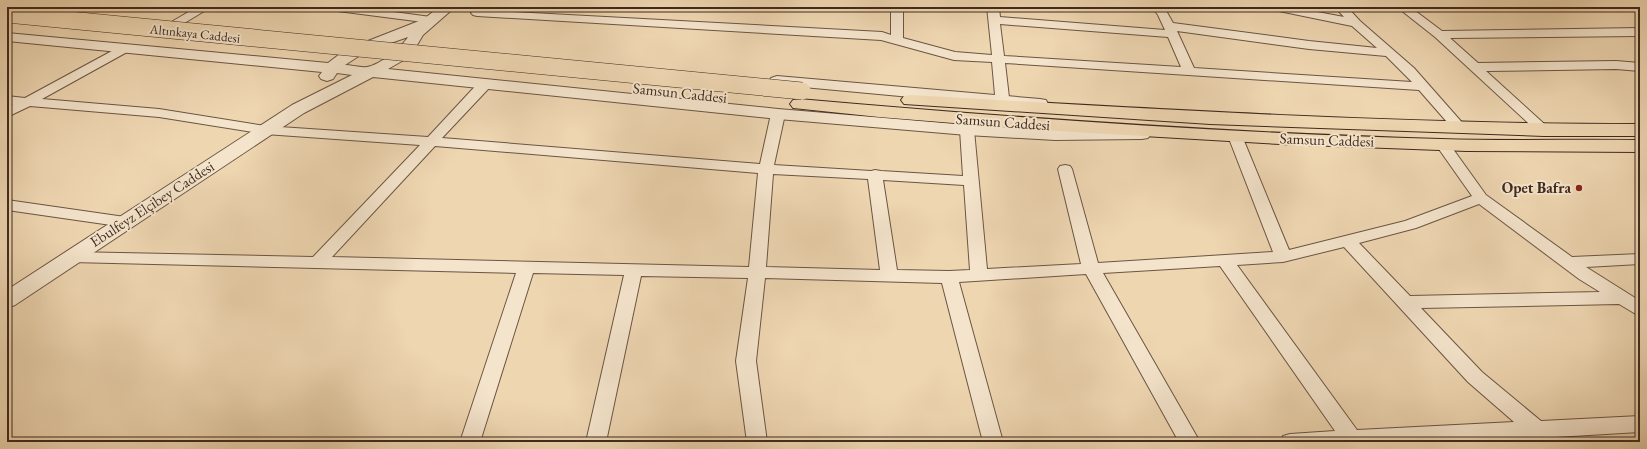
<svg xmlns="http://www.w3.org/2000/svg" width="1647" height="449" viewBox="0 0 1647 449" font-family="'EB Garamond',serif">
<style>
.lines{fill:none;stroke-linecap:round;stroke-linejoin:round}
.minor-casing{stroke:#6b5543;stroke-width:2}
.tertiary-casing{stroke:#6b5543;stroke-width:2}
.trunk-casing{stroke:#3f2a1e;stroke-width:2}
.minor{fill:#f4e4cc;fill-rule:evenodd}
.tertiary{fill:#f4e4cc;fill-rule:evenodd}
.trunk{fill:#eed6b1;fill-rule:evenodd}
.trunk-bridge-casing{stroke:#3f2a1e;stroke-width:18;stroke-linecap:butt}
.trunk-bridge{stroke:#eed6b1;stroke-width:17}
.poi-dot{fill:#8f2418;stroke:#f4e4cc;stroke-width:1.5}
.labels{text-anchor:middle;stroke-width:4;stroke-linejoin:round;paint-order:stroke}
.far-street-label{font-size:13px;fill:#3f2a1e;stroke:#f4e4cc}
.street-label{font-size:15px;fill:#3f2a1e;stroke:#f4e4cc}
.poi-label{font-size:15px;font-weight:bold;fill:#3f2a1e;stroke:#f4e4cc;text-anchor:end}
</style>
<rect width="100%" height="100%" fill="#eed6b1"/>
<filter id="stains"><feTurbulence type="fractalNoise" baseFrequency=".005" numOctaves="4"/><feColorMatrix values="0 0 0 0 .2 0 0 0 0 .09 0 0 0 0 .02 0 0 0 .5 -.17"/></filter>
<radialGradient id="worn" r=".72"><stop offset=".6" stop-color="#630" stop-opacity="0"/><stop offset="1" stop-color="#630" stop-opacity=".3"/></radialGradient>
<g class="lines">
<defs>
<path id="minor" d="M197,7H211L181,25H173L171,23L173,21Z
M324,7H356L431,17L435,18L437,20L435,22L431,23L330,10Z
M891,7H903V38L955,52L992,55L987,7H999L1000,17L1165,30L1158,15L1152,7H1164L1173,23L1309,41L1377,48L1352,26L1279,11L1261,10L1255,7H1291L1344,17L1335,7H1347L1360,21L1414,68L1466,127L1464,130L1459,131L1454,130L1419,90L1005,63L1010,106L1008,109H998L996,106L992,62L954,60L881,40L477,16L473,15L471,13L473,11L477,10L882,32L891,35ZM1000,24L1168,37L1181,67L1004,56ZM1177,31L1309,49L1386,56L1412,82L1194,68Z
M1397,7H1410L1442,31L1640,28V36L1450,38L1478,63L1616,61L1640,63V71L1616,69L1486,71L1551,130L1549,133L1544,134L1539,133L1435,37Z
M1633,7H1640V11L1636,10Z
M123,45L127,46L129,49L127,52L42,99L159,109L265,126L428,137L481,80H491L492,83L491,86L442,138L760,164L771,114L773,111H783L785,114L774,165L871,171L875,170L881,171L963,176L960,130L962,127L967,126L972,127L974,130L987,269L1081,264L1058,169L1060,166L1065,165L1070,166L1072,169L1098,263L1273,252L1228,136L1230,133L1235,132L1240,133L1242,136L1289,250L1405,221L1472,196L1436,145L1438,142L1443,141L1448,142L1486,195L1572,257L1640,254V264L1586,267L1640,301V315L1634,313L1619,304L1421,308L1482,372L1541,421L1640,416V432L1555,437L1557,442H1535L1531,438L1450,442H1280L1283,436L1290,434L1335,431L1220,266L1103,273L1200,442H1179L1086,274L959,282L1003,442H983L942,283L765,278L756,361L767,442H747L736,361L748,278L641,276L606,442H586L624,275L533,273L480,442H460L516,273L71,262L65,261L63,257L65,253L71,252L313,257L420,145L265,134L159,117L30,106L7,117V108L13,104H7V96L25,98ZM435,146L758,173L749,267L332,257ZM773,174L868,179L880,270L766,267ZM883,180L964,185L970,270L949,271L897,270ZM1479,204L1579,279L1600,292L1410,296L1359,243L1416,228ZM1344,247L1468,382L1514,422L1357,430L1237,265L1283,262Z
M7,200L125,217L131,219L133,222L131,225L125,227L7,210Z"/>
<path id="tertiary" d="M439,7H455L423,35L414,50L402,61L388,69L778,109L967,125L1055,130L1142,129L1148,130L1151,134L1148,138L1142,139L1055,140L967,135L778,119L373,77L304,113L15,305L7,308V290L292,105L352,75L337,73L333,79L327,81L321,79L319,76L322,72L7,41V33L328,63L345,50L424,19ZM408,37C401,48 380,65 367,67C360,68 351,65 345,65L365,52Z
M777,76L1040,99L1046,100L1048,104L1046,108L1040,109L771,84L769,81L771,78Z"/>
<path id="trunk" d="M910,95C1153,109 1396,124 1640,124V136H1544L1210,124L904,104L901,100L904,96Z
M799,99C1013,118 1227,133 1441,139C1507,141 1574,139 1640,140V152L1466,151L1280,144L1040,130L879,117L793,108L790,104L793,100Z"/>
</defs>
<!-- minor casing -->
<use href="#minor" class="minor-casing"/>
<!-- tertiary casing -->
<use href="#tertiary" class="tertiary-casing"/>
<!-- trunk casing -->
<use href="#trunk" class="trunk-casing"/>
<!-- minor -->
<use href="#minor" class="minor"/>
<!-- tertiary -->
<use href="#tertiary" class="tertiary"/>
<!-- trunk -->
<use href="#trunk" class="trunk"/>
<defs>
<path id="trunk-bridge" d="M7,14L802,91"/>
</defs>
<!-- trunk-bridge casing -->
<use href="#trunk-bridge" class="trunk-bridge-casing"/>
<!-- trunk-bridge -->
<use href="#trunk-bridge" class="trunk-bridge"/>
</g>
<!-- markers -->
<circle class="poi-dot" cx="1579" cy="188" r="4"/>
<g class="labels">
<!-- far-street labels -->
<g class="far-street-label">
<text transform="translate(195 33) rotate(6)" y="5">Altınkaya Caddesi</text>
</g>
<!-- street labels -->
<g class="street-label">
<text transform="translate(680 93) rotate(6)" y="5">Samsun Caddesi</text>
<text transform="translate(1003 122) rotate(4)" y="5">Samsun Caddesi</text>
<text transform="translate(1327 140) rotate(2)" y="5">Samsun Caddesi</text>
<text transform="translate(152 204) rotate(-33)" y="5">Ebulfeyz Elçibey Caddesi</text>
</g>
<!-- poi labels -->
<g class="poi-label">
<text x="1571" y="193">Opet Bafra</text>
</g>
</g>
<!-- margin -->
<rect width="1647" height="449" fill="none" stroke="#eed6b1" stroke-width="24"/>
<rect x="8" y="8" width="1631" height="433" fill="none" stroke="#3f2a1e" stroke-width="2"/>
<rect x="12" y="12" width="1623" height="425" fill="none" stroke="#3f2a1e"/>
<rect width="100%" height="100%" filter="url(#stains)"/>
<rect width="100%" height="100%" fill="url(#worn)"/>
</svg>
